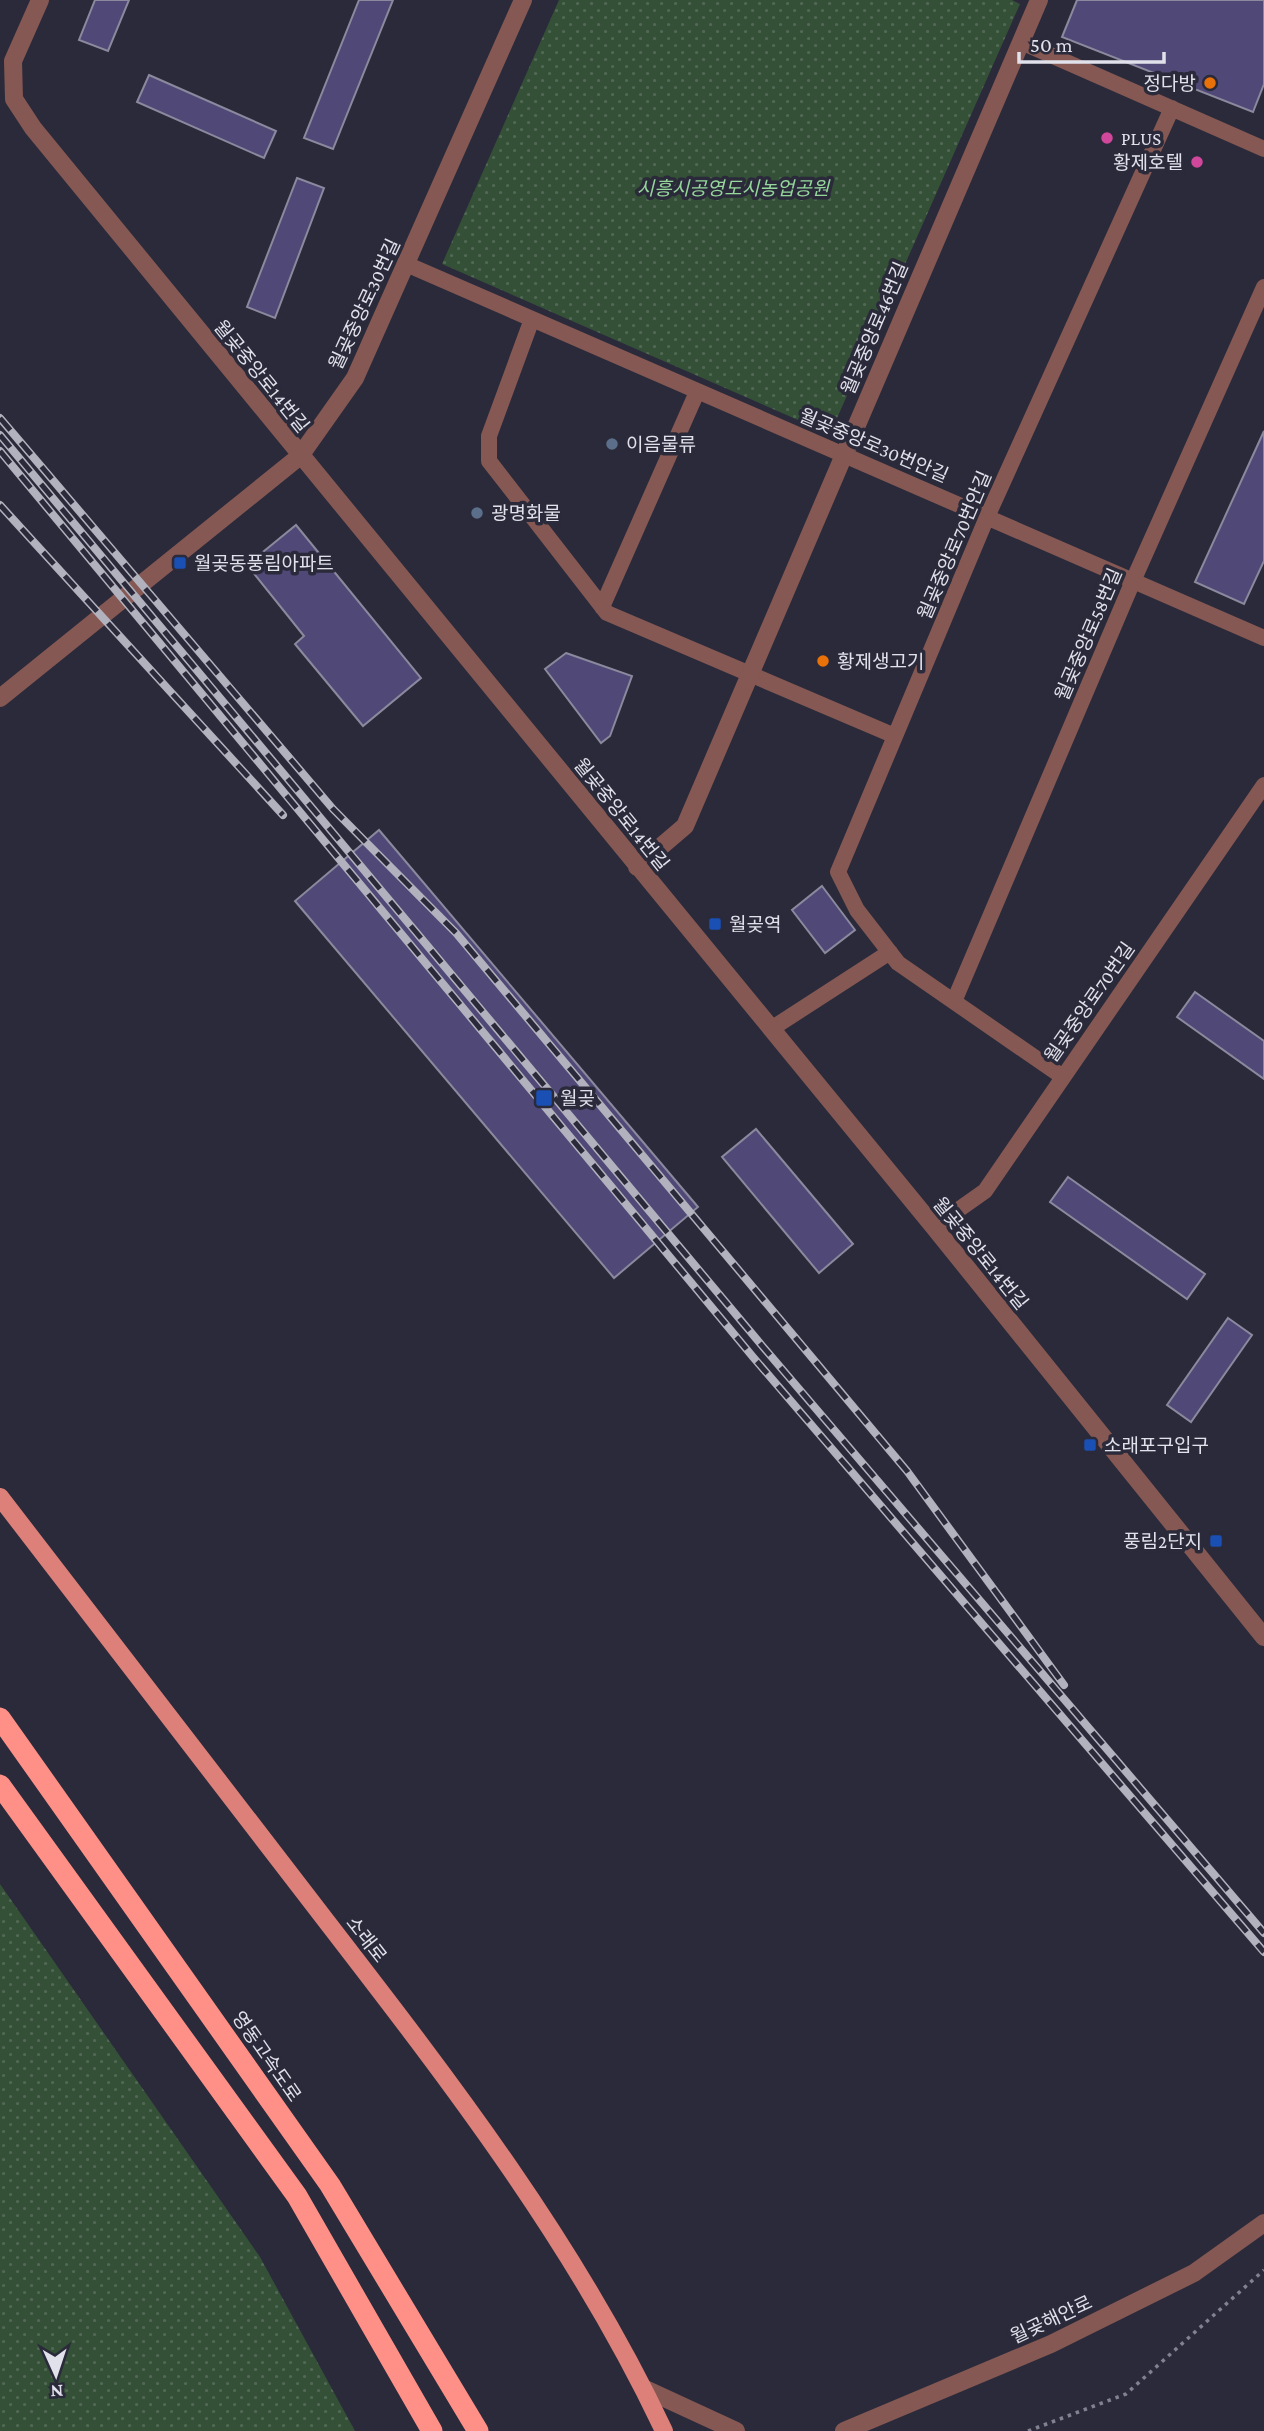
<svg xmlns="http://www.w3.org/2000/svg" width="1264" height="2431" viewBox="0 0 1264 2431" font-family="'Crimson Pro','Noto Sans KR',serif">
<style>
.grass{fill:url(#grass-dots)}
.building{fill:#504977;stroke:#8b899d;stroke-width:2}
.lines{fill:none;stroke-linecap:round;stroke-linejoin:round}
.path{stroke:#81818f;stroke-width:3.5;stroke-dasharray:3.5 5;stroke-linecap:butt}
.minor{stroke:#855853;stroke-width:16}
.tertiary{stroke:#855853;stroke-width:18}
.primary{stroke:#dc8079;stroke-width:18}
.motorway{stroke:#ff9087;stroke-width:21}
.rail-casing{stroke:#b2b2be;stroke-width:8}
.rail{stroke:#2a2a3a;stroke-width:5;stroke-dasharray:16;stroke-linecap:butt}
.food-dot{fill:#e8710a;stroke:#2a2a3a;stroke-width:2.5}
.hotel-dot{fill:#d1479c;stroke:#2a2a3a;stroke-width:2.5}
.service-dot{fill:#5c6f8a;stroke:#2a2a3a;stroke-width:2.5}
.transit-dot{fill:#1a4fb4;stroke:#2a2a3a;stroke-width:2.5}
.labels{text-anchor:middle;stroke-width:7;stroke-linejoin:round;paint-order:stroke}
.poi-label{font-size:19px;fill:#e1e1ec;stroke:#2a2a3a;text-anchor:start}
.park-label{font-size:19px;font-style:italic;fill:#95d69b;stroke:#2a2a3a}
.street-label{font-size:19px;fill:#e1e1ec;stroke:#2a2a3a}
</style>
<defs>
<pattern id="grass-dots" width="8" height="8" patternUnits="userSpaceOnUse" patternTransform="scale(1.75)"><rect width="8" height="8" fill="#345037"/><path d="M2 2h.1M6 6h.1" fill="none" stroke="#516954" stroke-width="1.8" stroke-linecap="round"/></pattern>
</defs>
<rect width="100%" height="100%" fill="#2a2a3a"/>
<!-- grass -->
<path class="grass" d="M559,0H1012L1020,4L830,434L442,264Z
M0,1884L260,2257L355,2431H0Z"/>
<!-- building -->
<path class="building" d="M95,0H129L108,51L79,40Z
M359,0H393L333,149L304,138Z
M1077,0H1264V84L1253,112L1062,37Z
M149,75L276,131L264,158L137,102Z
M297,178L324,188L275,318L247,307Z
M1264,431V561L1244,604L1195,582Z
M296,525L421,678L363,726L295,644L304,636L247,565Z
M566,653L632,676L610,736L601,743L545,669Z
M379,830L698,1207L614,1278L295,901Z
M822,886L855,930L825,953L792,910Z
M1195,992L1264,1041V1079L1177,1017Z
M756,1129L853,1244L819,1273L722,1157Z
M1068,1177L1205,1274L1187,1299L1050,1202Z
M1228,1318L1252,1335L1191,1422L1167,1405Z"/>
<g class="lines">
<!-- path -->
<path class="path" d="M1028,2431L1126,2394L1264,2270"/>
<!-- minor -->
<path class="minor" d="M1021,42L1264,149
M406,264L1264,638
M532,319L489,436V461L607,613L895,736
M602,607L697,392
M955,999L1133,581L1264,287
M771,1029L890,952
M1063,1077L898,963L857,910L838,872L987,517L1172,108
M934,1227L985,1191L1264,785"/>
<!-- tertiary -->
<path class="tertiary" d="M40,0L13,61L14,99L33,128L934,1227L1264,1637
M0,698L300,456L355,378L523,0
M637,867L685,826L1039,0
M645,2389L736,2431
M844,2431L1051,2344L1194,2273L1264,2223"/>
<!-- primary -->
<path class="primary" d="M0,1497C109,1639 218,1781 327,1922C452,2084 577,2246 664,2431"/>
<!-- motorway -->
<path class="motorway" d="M0,1718L330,2185L478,2431
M0,1785L297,2196L432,2431"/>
<defs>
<path id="rail" d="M0,418L333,809L456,933L907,1471L1064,1685
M0,435L764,1348L1264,1933
M0,451L753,1357L1264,1952
M0,505L283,815"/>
</defs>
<!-- rail casing -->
<use href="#rail" class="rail-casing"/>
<!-- rail -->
<use href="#rail" class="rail"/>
</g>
<!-- markers -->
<g class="food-dot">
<circle cx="1210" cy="83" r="7"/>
<circle cx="823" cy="661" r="7"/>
</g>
<g class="hotel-dot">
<circle cx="1107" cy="138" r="7"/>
<circle cx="1197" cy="162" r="7"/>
</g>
<g class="service-dot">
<circle cx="612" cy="444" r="7"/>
<circle cx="477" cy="513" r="7"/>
</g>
<g class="transit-dot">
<rect x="173" y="556" width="14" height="14" rx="3.5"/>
<rect x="708" y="917" width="14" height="14" rx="3.5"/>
<rect x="535" y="1089" width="18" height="18" rx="3.5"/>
<rect x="1083" y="1438" width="14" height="14" rx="3.5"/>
<rect x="1209" y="1534" width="14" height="14" rx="3.5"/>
</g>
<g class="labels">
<!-- poi labels -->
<g class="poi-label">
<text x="1196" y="90" text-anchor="end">정다방</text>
<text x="1121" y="145">PLUS</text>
<text x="1183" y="169" text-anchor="end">황제호텔</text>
<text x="626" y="451">이음물류</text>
<text x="491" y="520">광명화물</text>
<text x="194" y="570">월곶동풍림아파트</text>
<text x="837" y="668">황제생고기</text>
<text x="729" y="931">월곶역</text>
<text x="560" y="1105">월곶</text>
<text x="1104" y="1452">소래포구입구</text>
<text x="1202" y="1548" text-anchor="end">풍림2단지</text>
</g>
<!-- park labels -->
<g class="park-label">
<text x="733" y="195">시흥시공영도시농업공원</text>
</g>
<!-- street labels -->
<g class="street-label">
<text transform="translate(364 304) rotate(-65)" y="7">월곶중앙로30번길</text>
<text transform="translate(874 328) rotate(-67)" y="7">월곶중앙로46번길</text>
<text transform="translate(262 376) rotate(51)" y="7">월곶중앙로14번길</text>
<text transform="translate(874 445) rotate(23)" y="7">월곶중앙로30번안길</text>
<text transform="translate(954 545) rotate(-67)" y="7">월곶중앙로70번안길</text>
<text transform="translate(1088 634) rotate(-67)" y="7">월곶중앙로58번길</text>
<text transform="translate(622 814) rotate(51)" y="7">월곶중앙로14번길</text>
<text transform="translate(1089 1002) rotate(-55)" y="7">월곶중앙로70번길</text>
<text transform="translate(981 1253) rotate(51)" y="7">월곶중앙로14번길</text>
<text transform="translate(367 1939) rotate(52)" y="7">소래로</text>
<text transform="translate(267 2056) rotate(55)" y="7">영동고속도로</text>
<text transform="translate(1051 2319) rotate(-25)" y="7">월곶해안로</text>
</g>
</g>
<!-- north arrow -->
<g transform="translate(56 2375) rotate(177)" stroke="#2a2a3a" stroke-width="5" paint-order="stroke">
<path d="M0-5L12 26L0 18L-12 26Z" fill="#e1e1ec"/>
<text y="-10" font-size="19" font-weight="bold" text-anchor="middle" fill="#e1e1ec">N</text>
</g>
<!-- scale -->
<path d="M1019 52v10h145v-10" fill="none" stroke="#e1e1ec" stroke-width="3.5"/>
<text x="1030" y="52" font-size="21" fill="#e1e1ec" stroke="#2a2a3a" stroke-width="5" paint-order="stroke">50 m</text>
</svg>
